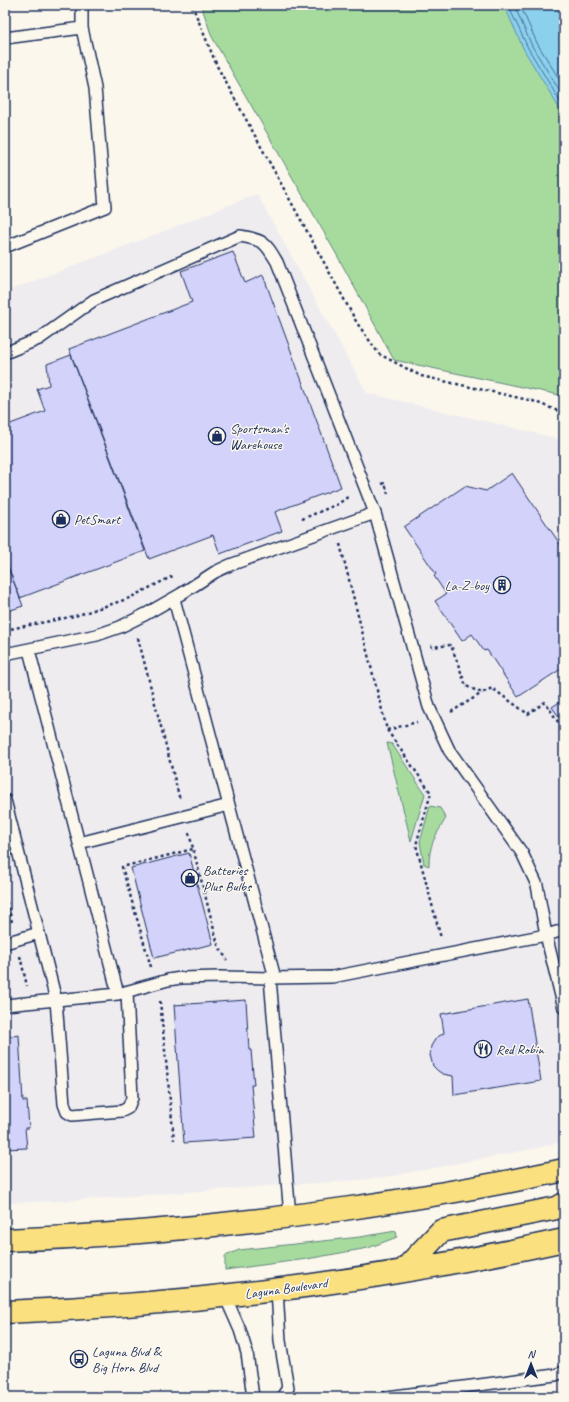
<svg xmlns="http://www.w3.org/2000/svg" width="569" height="1402" viewBox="0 0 569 1402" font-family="Caveat,sans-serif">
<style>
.built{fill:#efecf0}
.green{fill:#a7db9e;stroke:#61857e}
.water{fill:#8bd0ec;stroke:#5e90b3}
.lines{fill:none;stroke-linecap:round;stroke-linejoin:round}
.shore{stroke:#486f97;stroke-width:1}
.building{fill:#d2d2fa;stroke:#1b2f5e}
.lane-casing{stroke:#1b2f5e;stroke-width:14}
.primary-casing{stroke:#1b2f5e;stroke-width:25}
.path{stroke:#1b2f5e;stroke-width:2.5;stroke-dasharray:3 3;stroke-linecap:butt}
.lane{stroke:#fbf7ec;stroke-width:11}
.primary{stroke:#fbe080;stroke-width:22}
.labels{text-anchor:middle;stroke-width:3;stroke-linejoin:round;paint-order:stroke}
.poi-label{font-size:14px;fill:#1b2f5e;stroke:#fbf7ec;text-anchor:start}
.street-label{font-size:14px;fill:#1b2f5e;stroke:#fbf7ec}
</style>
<rect width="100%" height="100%" fill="#fbf7ec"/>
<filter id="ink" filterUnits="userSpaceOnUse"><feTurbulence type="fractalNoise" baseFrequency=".025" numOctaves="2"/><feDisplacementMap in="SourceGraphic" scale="8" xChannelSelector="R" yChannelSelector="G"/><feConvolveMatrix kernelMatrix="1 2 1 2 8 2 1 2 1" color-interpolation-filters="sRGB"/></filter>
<g filter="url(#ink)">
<!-- built -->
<path class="built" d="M257,194L367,393L560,439L564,475V1141L538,1148L392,1176L349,1181L270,1186L64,1201L5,1203V292L146,238Z"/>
<!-- green -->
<path class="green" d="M201,5H564V396L394,360L338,257L212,37Z
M387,743L392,744L425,794L411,841Z
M430,806L440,808L446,818C435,837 429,844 429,866L424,864L420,842Z
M396,1231L397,1237L368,1248L307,1259L225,1270V1256L239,1250L360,1237Z"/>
<!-- water -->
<path class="water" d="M504,5H564V116L524,50Z"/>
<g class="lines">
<!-- shore -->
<path class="shore" d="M508,5L528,48L564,108
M514,5L532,46L564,98
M520,5L537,43L564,87"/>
</g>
<!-- building -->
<path class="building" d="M233,252L245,283L263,275L341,487L275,512L282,531L220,554L213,535L149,559L69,349L192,302L181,271Z
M71,355L145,551L20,598L5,559V426L45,411L37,389L49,385L47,364Z
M512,473L564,550V667L518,697L487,650L484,651L472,634L462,641L435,601L446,594L434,576L436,574L404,527L465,486L486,491Z
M5,559L23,606L5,612Z
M564,699V724L552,707Z
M189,853L213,944L154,958L131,868Z
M528,999L541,1081L454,1095L453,1076L443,1074L438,1071L433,1066L430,1055L431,1046L436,1038L444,1033L441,1014Z
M246,1000L249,1050H251L254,1085H251L256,1138L184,1143L174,1005Z
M19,1035L23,1101H27L29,1128H25L27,1148L5,1149V1037Z"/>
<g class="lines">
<defs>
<path id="lane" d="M5,38L82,28
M5,247L105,207L95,88L82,28V5
M5,353L39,339L94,300L240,236C264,240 265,242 277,262L375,513L429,707L449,750L522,853L537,885L546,935L564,1008
M174,599L275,978
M29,650L118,994
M5,654L97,635L120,627L146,614L181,594L215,572L230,565L375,513
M5,800L56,1000L64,1104L67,1112L72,1115L122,1111L128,1108L132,1098L127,992
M79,843L229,805
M5,943L39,933
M270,978L332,977L546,935L564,930
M5,1005L118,994L168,980L181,978L219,977L270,978L290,1216
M277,1290L280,1341L288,1388L282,1397
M225,1296L240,1330L247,1353L253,1397
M387,1397L555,1375L564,1372"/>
<path id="primary" d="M5,1240C118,1236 232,1225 344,1209C418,1198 491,1186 564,1170
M404,1270L441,1231L557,1208L564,1204
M5,1312C192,1305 382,1280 564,1240"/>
</defs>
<!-- lane casing -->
<use href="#lane" class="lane-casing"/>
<!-- primary casing -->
<use href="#primary" class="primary-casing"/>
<!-- path -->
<path class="path" d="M192,5L217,66L357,323L379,354L421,376L533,401L558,411L564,417
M382,484L385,483L388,494
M302,519L338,504L349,496
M340,544L387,730L431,793L416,845L441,938
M5,630L75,616L127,599L175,575
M138,638L180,800
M431,645L432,647L451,645L466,686L482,693L492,688L528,714L545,702L564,731
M451,712L482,693
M387,730L417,722
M189,833L218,945L227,960
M5,896L12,922
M20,956L27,986
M151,967L122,867L193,849
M160,1001L174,1140"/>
<!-- lane -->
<use href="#lane" class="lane"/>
<!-- primary -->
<use href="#primary" class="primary"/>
</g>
</g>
<!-- icons -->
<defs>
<symbol id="shop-ring" viewBox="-11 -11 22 22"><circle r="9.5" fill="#fbf7ec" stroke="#1b2f5e" stroke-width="1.5"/><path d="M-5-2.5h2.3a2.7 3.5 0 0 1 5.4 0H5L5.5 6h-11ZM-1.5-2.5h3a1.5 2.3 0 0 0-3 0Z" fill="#1b2f5e"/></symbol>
<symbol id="building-ring" viewBox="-11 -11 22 22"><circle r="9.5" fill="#fbf7ec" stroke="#1b2f5e" stroke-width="1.5"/><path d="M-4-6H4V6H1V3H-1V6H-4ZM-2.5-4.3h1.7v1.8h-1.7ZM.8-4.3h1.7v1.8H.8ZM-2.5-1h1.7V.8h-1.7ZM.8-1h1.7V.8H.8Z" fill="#1b2f5e"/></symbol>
<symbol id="restaurant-ring" viewBox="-11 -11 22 22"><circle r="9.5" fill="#fbf7ec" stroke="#1b2f5e" stroke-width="1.5"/><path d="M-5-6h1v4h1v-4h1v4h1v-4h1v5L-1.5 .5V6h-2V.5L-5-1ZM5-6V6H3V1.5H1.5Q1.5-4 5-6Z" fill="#1b2f5e"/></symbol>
<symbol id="bus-ring" viewBox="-11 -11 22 22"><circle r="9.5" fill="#fbf7ec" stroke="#1b2f5e" stroke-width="1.5"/><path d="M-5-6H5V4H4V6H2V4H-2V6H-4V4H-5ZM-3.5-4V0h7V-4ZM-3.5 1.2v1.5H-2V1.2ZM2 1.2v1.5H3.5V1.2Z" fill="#1b2f5e"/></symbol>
</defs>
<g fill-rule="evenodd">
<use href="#shop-ring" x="207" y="426" width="20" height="20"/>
<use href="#shop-ring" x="51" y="509" width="20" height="20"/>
<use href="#building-ring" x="492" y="575" width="20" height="20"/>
<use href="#shop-ring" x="180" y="868" width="20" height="20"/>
<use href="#restaurant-ring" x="473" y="1039" width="20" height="20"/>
<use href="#bus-ring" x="69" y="1349" width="20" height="20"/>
</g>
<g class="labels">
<!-- poi labels -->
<g class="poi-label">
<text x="230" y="433">Sportsman's<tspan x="230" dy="16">Warehouse</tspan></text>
<text x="74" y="524">PetSmart</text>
<text x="489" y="590" text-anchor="end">La-Z-boy</text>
<text x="203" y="875">Batteries<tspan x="203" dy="16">Plus Bulbs</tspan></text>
<text x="496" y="1054">Red Robin</text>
<text x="92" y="1356">Laguna Blvd &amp;<tspan x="92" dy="16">Big Horn Blvd</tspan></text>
</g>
<!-- street labels -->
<g class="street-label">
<text transform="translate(286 1288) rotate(-8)" y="5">Laguna Boulevard</text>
</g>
</g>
<!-- margin -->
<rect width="569" height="1402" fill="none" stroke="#fbf7ec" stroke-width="20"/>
<rect x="10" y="10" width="549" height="1382" fill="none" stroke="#1b2f5e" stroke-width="1.5" filter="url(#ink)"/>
<!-- north arrow -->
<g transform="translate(531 1364)" stroke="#fbf7ec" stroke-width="3" paint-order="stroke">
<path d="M0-3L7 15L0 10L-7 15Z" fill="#1b2f5e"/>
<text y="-6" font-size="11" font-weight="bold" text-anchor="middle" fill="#1b2f5e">N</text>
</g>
</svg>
